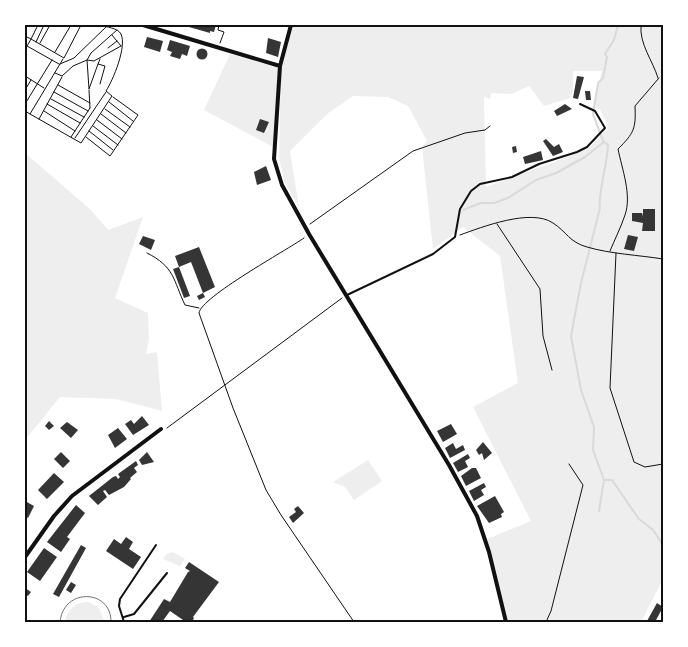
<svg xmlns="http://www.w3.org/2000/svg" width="688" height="647" viewBox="0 0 688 647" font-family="'Noto Sans',sans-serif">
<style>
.green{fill:#eee;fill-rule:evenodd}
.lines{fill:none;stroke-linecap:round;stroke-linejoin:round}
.stream{stroke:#d9d9d9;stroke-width:2}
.building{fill:#353535}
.path{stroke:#111;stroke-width:1}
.service{stroke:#111;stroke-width:2}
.minor{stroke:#111;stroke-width:4}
.tram{stroke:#707070;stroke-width:1}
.neatline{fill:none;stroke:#111;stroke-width:2}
</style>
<rect width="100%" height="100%" fill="#fff"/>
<!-- green -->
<path class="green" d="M292,25H663V579L641,622H507L487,539L531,521L473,407L518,383L500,256L463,227L433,249L422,147L427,141L408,106L388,97L353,96L327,114L290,151L299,207L285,183L279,158L281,67ZM573,71H602L592,108L600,109L608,128L591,146L568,157L486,187L484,97L490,99L491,93L511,94L529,86L544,106L570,98L573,91Z
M230,54L279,68L275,148L204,110Z
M25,153L91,210L108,230L143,217L115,298L148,313L149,340L146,354L157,352L162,411L116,399L60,397L25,440Z
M368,460L382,481L354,500L345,487L333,482Z
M173,552L185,559L180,566L163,559L167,554Z
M89,602L99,608L105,622H65C67,609 76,602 89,602Z"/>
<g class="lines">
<!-- stream -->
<path class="stream" d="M618,25L614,40L605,54L607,57L603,78L598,83L593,114L603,141L608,145C608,161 597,197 600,208L581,283L571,336L581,390L594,427L593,450L604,480H612L639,519L653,530L663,545
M463,210L481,203H494L508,198L536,180L556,173L585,157L604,142
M599,511L604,480"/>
</g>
<!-- building -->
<path class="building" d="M182,25H216L214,32L210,31V33Z
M147,37L163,41L160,52L144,47Z
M268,38L281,42L278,57L266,53Z
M170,40L190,46L187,56L182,54L180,59L170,56L172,52L167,50Z
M196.5 54a5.5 5.5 0 1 1 11 0a5.5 5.5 0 1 1-11 0Z
M577,76L584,77L578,99L573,98Z
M585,91H590L591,100H586Z
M565,104L572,109L557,116L554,111Z
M260,119L269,122L264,133L256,130Z
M546,139L554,147L559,144L563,152L553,156L543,141Z
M516,146L517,152L513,153L512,147Z
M541,151L543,160L525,164L523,157Z
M266,166L271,180L257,185L254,172Z
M643,209H655V231H642L643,223L632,221V213H642L643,216Z
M628,235L638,237L634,251L624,249Z
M143,236L155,240L151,250L139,244Z
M199,247L215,287L203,293L205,297L199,300L197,296L203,293L191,262L179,267L175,256Z
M179,267L190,296L184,298L173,269Z
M142,416L149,425L133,435L125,424L131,420L134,424Z
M49,421L54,426L49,430L45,426Z
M67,422L78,430L71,438L60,428Z
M451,424L457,434L443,442L437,431Z
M118,428L127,439L115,448L108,435Z
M483,442L492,453L484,460L482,453L479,455L476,450Z
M453,443L456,449L463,445L465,450L450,458L445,448Z
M61,452L70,461L63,468L54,459Z
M147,452L154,462L142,465L139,460Z
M468,454L470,458L465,461L468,467L458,472L453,463Z
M136,461L138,465L134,468L137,472L130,478L131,479L124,487L109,495L105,490L103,491L107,497L98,505L89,496L113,477L116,476L118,479L120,477L118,474Z
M472,468H476L481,478L466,486L461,476Z
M54,473L64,482L47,499L38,490Z
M484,483L486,487L481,490L484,495L474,501L469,491Z
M495,496L504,512L501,514L502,517L489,523L477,506Z
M25,501L34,506L28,518L25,516Z
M76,505L85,513L67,537L70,539L61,552L47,542Z
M298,506L304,513L293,523L289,517L296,512L294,509Z
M126,537L133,542L129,549L141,557L133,569L106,551L114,539L121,544Z
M81,545L86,548L59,597L53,594Z
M44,548L57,557L40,581L27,572Z
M189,562L219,582L193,617L194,618L192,622H186L170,611L162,622H149L164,599L170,602L188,572L190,571L185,568Z
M71,582L76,585L71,593L66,590Z
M25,588L31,592L28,596L25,594Z
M657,603L663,607L655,622H649L647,621Z"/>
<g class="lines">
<!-- path -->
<path class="path" d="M219,25L218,30L224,32L220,43
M641,25C639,44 653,61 658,78
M112,35L121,46
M25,36L31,39L38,25
M36,42L44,25
M40,43L50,25
M25,45L27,46L31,39L64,58L81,25
M108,48L117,41
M25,49L27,46L59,64
M55,52L71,25
M60,64L74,58L106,27
M98,64L89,89L87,60L94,61L121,46
M55,73L62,76L73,66L87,60L91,53L117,30
M25,76L44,88
M100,84L105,66L98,64L100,59
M58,85L90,103
M25,90L31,80
M89,90L90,108
M54,92L88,111
M51,99L84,117
M109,102L133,121
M25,104L52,60
M47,104L80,123
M105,109L130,127
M25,111L30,114L63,59
M44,111L75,131
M30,114L81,143L112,96L106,91C113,80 127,47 121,34C118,28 106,27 100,25
M101,114L126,133
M39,119L62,77
M97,120L122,139
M93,126L118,145
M89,131L113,150
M71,137L90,108
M86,137L110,156L138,115L113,97
M75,138L106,92
M310,224L413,151L465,133L485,130L490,126
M497,224L540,289L543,336L552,370
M460,235C482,227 531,208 553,223C567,232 569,242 587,247C611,254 638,255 663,259
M304,238C287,250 201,297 199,313L233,408L266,490L281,515L354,622
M610,251C615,239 621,227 625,215C632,195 622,169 618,149C634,133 636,129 635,106L659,78
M147,253C175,267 173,280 185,305L199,308
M616,253L610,388L634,462L645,467L663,464
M663,271V308
M167,428L342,298
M546,622L551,611L583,485L569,464"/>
<!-- service -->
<path class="service" d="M347,295L433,254L455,237L460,209L471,191L480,184L512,177L539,164L577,152L587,147L605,128L595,111L580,104
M124,617L134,614L167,573
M124,622L119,606L120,599L156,545"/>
<!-- minor -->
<path class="minor" d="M143,25L280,66
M291,25L280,66L274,159L282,185L309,234L449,465L477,516L489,552L506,622
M25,557L54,516L72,496L161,429"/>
<!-- tram -->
<path class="tram" d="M60,622C63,587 112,589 111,622"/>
</g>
<!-- border -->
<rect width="688" height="647" fill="none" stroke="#ffffff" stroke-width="52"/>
<rect x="26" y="26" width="636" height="595" class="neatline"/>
</svg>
